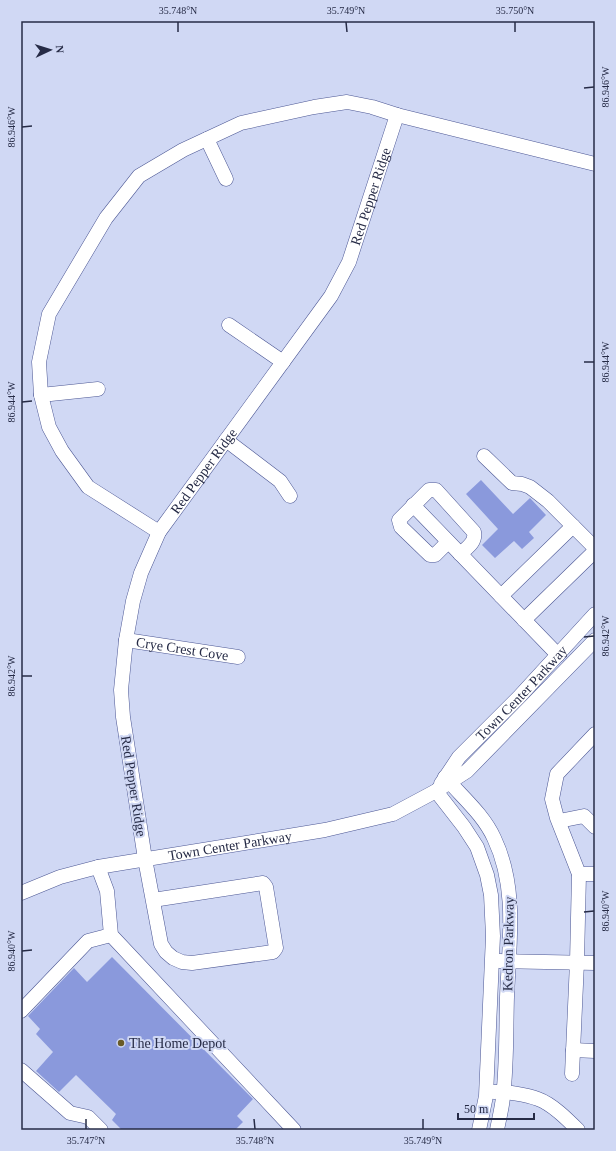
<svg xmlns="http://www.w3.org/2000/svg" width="616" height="1151" viewBox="0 0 616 1151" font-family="Georgia,serif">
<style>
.building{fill:#8a99dc}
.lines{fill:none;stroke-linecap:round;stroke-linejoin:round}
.minor-casing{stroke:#4c5794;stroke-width:15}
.minor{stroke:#fff;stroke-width:14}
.ticks{fill:none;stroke:#262b46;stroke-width:1.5}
.poi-dot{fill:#695b28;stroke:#d0d8f4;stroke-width:1.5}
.labels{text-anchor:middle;stroke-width:4;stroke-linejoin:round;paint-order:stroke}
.street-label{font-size:14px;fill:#262b46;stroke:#d0d8f4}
.poi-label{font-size:14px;fill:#262b46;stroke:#d0d8f4;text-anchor:start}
.neatline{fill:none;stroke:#262b46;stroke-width:1.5}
.ticks-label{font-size:10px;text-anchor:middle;fill:#262b46}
</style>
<rect width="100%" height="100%" fill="#d0d8f4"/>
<!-- building -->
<path class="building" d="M481,480L513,514L530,498L546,515L529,532L534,538L522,549L514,541L495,558L482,545L498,529L466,494Z
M112,957L253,1099L237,1116L243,1122L235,1130H122L112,1120L116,1114L76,1075L59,1092L36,1071L53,1052L36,1034L40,1029L28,1016L74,968L87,982Z"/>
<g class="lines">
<defs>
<g id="minor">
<path d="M207,139L226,179"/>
<path d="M229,325L283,362"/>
<path d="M41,395L98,389"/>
<path d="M226,440L280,481L290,496"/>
<path d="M484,456L512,483L522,484L530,487L548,501L595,548"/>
<path d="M413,505L558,655"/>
<path d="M159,532L88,487L62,451L49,427L41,395L39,362L49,314L106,218L139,176L183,150L241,123L314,107L347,102L372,107L397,115L595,164"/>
<path d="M448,542L435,555H430L401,527L399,520L429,490H436L474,532C476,542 468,547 460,554"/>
<path d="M501,596L573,526"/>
<path d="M524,620L595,551"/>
<path id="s1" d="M126,640L238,657"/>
<path d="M445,777C462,797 483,814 494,838C518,888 509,944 507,997C506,1030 507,1064 503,1097C502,1108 499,1119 497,1130"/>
<path id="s2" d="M441,784L459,757L519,697L595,614"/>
<path d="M436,791L464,827L477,847L487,875L491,895L493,936L486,1096L479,1130"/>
<path d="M559,821L584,816L595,827"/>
<path d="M98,867L107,891L111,935L294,1130"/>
<path d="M579,874H595"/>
<path id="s3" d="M21,893L60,877L98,867L325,830L393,814L436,791L467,771L595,640"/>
<path id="s4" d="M153,900L263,883L266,887L276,948L273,952L192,963L182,962L173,958L166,952L161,944L145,859L123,717L121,690L126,640L133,601L141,573L159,532L331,296L349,262L397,115"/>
<path d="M499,961L595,963"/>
<path d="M21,1011L88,941L111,935"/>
<path d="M573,1050L595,1051"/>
<path d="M21,1070L70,1113L88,1117L101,1130"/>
<path d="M572,1074L577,962L579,874L557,818L552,799L557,774L595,734"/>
<path d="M494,1092C505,1091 527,1095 538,1099C552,1104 567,1119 578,1130"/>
</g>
</defs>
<!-- minor casing -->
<use href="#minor" class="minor-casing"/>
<!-- minor -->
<use href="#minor" class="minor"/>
</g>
<!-- ticks -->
<path class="ticks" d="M178,22V32M346,22L347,32M515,22V32M584,88L594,87M22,127L32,126M584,362H594M22,402L32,401M584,637L594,636M22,676H32M584,912L594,911M22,951L32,950M86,1119V1129M254,1119L255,1129M423,1119V1129"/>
<!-- markers -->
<circle class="poi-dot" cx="121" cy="1043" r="4"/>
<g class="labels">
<!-- street labels -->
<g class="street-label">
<text dy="5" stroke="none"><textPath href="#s4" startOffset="1124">Red Pepper Ridge</textPath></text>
<text dy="5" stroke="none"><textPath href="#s4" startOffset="800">Red Pepper Ridge</textPath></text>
<text dy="5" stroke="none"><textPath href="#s1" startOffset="57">Crye Crest Cove</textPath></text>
<text dy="5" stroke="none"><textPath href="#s2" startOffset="122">Town Center Parkway</textPath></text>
<text transform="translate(134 786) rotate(81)" y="5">Red Pepper Ridge</text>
<text dy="5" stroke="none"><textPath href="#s3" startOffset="215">Town Center Parkway</textPath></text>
<text transform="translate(508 944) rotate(-89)" y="5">Kedron Parkway</text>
</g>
<!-- poi labels -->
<g class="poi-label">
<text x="129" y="1048">The Home Depot</text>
</g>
</g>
<!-- border -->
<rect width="616" height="1151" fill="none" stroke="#d0d8f4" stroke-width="44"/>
<!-- north arrow -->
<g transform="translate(50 50) rotate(86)" stroke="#d0d8f4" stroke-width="3" paint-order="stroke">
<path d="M0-3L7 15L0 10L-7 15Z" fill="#262b46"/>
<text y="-6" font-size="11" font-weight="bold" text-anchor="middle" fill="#262b46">N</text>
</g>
<!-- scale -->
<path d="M458 1113v6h76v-6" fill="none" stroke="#262b46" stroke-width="2"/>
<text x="464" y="1113" font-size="12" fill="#262b46" stroke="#d0d8f4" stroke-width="3" paint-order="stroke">50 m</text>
<rect x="22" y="22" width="572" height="1107" class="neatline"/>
<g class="ticks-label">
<text x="178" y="14">35.748°N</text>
<text x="346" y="14">35.749°N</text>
<text x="515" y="14">35.750°N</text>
<text transform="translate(605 87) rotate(-90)" y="4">86.946°W</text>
<text transform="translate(11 127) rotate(-90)" y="4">86.946°W</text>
<text transform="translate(605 362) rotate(-90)" y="4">86.944°W</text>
<text transform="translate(11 402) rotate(-90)" y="4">86.944°W</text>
<text transform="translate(605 636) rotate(-90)" y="4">86.942°W</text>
<text transform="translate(11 676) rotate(-90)" y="4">86.942°W</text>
<text transform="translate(605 911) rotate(-90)" y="4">86.940°W</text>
<text transform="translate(11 951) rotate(-90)" y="4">86.940°W</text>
<text x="86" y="1144">35.747°N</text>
<text x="255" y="1144">35.748°N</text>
<text x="423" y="1144">35.749°N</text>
</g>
</svg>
